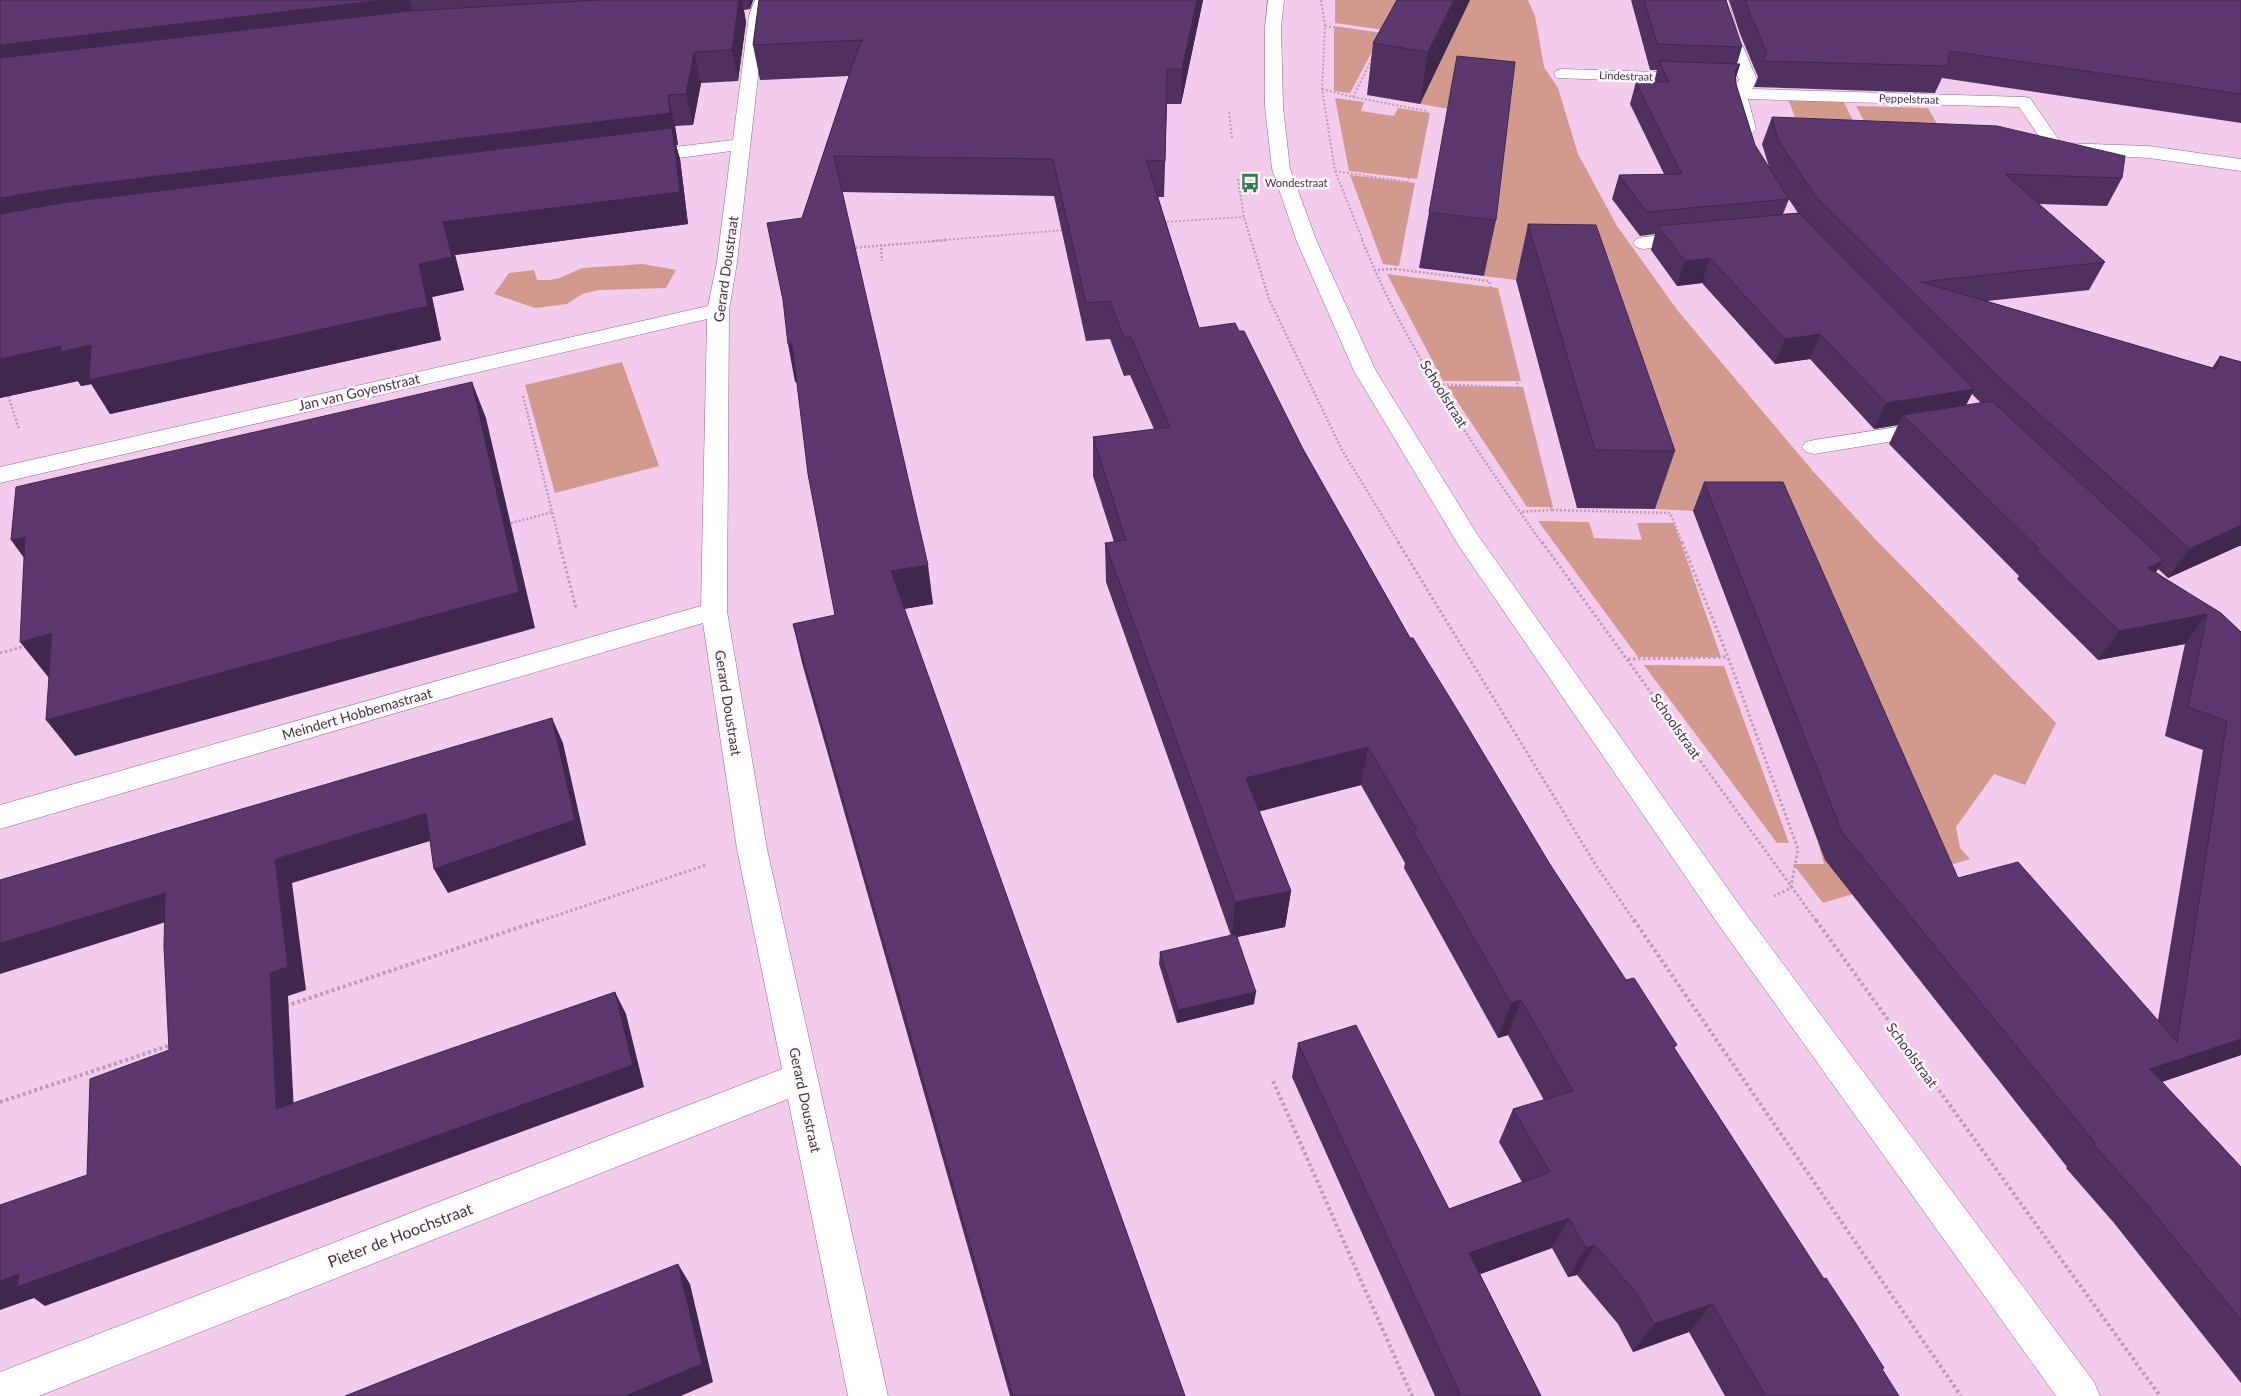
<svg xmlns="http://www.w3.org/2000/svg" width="2241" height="1396" viewBox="0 0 2241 1396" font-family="Lato,sans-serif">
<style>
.green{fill:#d29a8d}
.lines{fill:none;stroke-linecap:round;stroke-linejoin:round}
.street-casing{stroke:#8d6987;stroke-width:1}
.secondary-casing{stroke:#8d6987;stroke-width:1}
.path-far3{stroke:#bd9cb7;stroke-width:2;stroke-dasharray:2 2;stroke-linecap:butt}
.path-far2{stroke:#bd9cb7;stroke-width:2.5;stroke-dasharray:2 2;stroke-linecap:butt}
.path-far1{stroke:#bd9cb7;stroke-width:3;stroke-dasharray:2.5 2.5;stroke-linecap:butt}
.path{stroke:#bd9cb7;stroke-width:4;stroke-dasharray:3 3;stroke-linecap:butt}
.street{fill:#fff;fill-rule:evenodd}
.secondary{fill:#fff;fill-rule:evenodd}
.wall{fill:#4f305f;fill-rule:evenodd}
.shaded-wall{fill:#40274e}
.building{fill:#5c386f;stroke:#40274e}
.labels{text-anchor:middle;stroke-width:5;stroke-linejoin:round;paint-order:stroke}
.far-street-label{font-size:11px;fill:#443441;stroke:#fdf9fc}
.far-poi-label{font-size:11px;fill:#443441;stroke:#fdf9fc;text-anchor:start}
.street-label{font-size:14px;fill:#443441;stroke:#fdf9fc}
.near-street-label{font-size:16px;fill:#443441;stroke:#fdf9fc}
</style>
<rect width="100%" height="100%" fill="#f3cbec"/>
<!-- green -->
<path class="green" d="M1335,0H1400L1384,30L1335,23Z
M1470,0H1528L1535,16L1544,67L1558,88L1578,154L1617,226L1678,311L1812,470L1877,541L2056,723L2025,785L1994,774L1956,827L1960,848L1970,859L1823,903L1793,864H1824L1818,843L1911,844L1693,511L1655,509L1516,280L1484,276L1449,109L1420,104Z
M1334,26L1382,33L1350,93L1334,91Z
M1335,98L1364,102L1361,111L1394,116L1398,108L1430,113L1417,179L1349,171Z
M1788,99L1843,101L1860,134L1800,130Z
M1856,106L1928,108L1943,134L1870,132Z
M1350,175L1415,183L1399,266L1383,264Z
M643,264L676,270L666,288L599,290L582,294L567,304L535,308L494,294L509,273L534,270L537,280H549L560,278L582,268Z
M1387,274L1498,288L1521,381H1443Z
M622,362L659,466L555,493L525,385Z
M1447,386L1523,387L1553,507H1527Z
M1538,521L1589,522L1594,538L1642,540L1637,523H1674L1721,657H1638Z
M1644,665L1724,666L1789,843H1777Z"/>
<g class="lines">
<defs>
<path id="street" d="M755,0H771L765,15L737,262L729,310L727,611L767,849L888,1396H848L788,1099L39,1396H0V1372L782,1069L737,849L703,623L0,829V805L701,606L707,319L0,483V467L708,306L717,262L731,151L641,163L634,161L632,157L634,153L641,151L733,140L749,15Z
M1712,0H1728L1738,35L1757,80L1752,89L2024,97L2030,98L2061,143L2149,146L2241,159V171L2149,158L2060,153L2049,151L2019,107L1748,99L1756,129L1753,133L1747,134L1741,133L1732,109L1730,94L1739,80L1722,35Z
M1563,69L1692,73L1698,74L1701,78L1698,82L1692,83L1557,78L1554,74L1557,70Z
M1691,233L1698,235L1701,239L1698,243L1643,249L1636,247L1633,243L1636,239L1643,237Z
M1929,422L1937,424L1940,429L1937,434L1814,454L1806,452L1802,447L1806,442L1814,440Z"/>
<path id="secondary" d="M1268,0H1284L1281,27L1283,107L1290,169L1317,242L1376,371L1477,534L1740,906L2094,1382L2100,1396H2056L1718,924L1459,546L1354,371L1297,242L1272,169L1265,107V27Z"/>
</defs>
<!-- street casing -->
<use href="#street" class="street-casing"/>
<!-- secondary casing -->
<use href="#secondary" class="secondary-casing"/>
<!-- path-far3 -->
<path class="path-far3" d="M1321,0L1325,26L1322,89L1335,171L1363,241
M1325,26L1380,35
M1322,89L1353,97L1373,57
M1353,97L1427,111L1408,182L1399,241
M1229,112L1232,138
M1335,171L1408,182
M1238,179L1244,217L1251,241
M1163,222L1244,217
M933,241L1065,230"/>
<!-- path-far2 -->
<path class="path-far2" d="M1251,240L1269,299L1342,450L1399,543
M1362,240C1404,345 1476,451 1542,543
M881,244L882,261
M852,248L947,240
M1395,269L1489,281L1552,510L1520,512
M1374,270L1395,269L1399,240
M1435,384L1517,388
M7,392L19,429
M523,396L560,543
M1552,510L1670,513L1682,543
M507,524L553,512"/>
<!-- path-far1 -->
<path class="path-far1" d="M559,542L576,608
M1398,542L1597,867L1635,922
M1542,542L1817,922
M1682,542L1728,657L1798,849L1791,888L1774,896
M0,653L26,646
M1628,659L1728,657
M537,922L706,865"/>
<!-- path -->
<path class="path" d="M1634,920L1961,1396
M1816,920L2160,1396
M286,1006L541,920
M1273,1081L1412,1396
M0,1102L171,1045"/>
<!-- street -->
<use href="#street" class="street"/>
<!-- secondary -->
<use href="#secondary" class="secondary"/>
</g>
<!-- wall -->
<path class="wall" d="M0,0H753L750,9L744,10L746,22L738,81L701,83L693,125L675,126L678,145H676L680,159L688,224L455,255L464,290L432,297L441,340L110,414L92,384L81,386L78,381L0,398Z
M759,0H1203L1181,104H1167L1164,197H1158L1199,328L1239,331L1303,449L1410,638L1551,866L1626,980L1677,1045L1674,1048L1899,1396H1725L1689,1332L1633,1352L1618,1324L1577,1275L1568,1277L1552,1248L1480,1274L1541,1396H1435L1292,1077L1298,1043L1449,1209L1522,1182L1499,1142L1513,1109L1544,1100L1508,1035L1498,1038L1404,868L1405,863L1361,785L1259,811L1291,891L1285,927L1237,937L1254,1004L1177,1023L1159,964L1160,952L1231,936L1106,582L1105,543L1114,542L1093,476V437L1154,429L1130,375L1124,376L1110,339L1086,341L1054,196L842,192L933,604L904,609L1185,1396H1010L802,663L793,624L835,615L797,382H795L802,218L849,76L760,80L753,45Z
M1397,0H1470L1420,104L1367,95L1373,43Z
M1631,0H1726L1742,47L1737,64H1740L1736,77V84L1755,145L1769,167L1762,144L1772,117L2122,178L2107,206L2038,204L2105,262L2089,290L1987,301L2212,368L2220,356L2241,362V546H2239L2168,578L2158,569L2156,572L2241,632V1055L2162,1082L2241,1167V1383L2114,1223L2066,1168L2067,1167L1825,860L1693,511L1704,482L1958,878L2158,1020L2203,750L2165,736L2185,644L2098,660L2017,579L2019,576L1889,444L1898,425L1874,429L1810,359L1775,364L1702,283L1677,286L1651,250L1655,234L1640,236L1612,199L1619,175L1664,174L1630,104L1636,82H1654L1657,70H1650ZM1781,187L1790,201L1798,213L1783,214L1789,199ZM1972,394L1981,403L1966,405Z
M1729,0H2241V123L1942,78L1935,93L1754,87L1758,77L1740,34Z
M1429,212L1496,220L1484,276L1419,268Z
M1528,224L1675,451L1655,509L1577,508L1516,280Z"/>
<!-- shaded-wall -->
<path class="shaded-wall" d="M384,0H409L419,27L0,78V45Z
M739,0H742L746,22L738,81L732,50Z
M748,0H753L750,9Z
M1197,0H1203L1181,104L1182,69Z
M1454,0H1470L1420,104L1428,52Z
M694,52L701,83L693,125L686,94Z
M1740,64L1733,87L1735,71Z
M668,95L675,126L678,145H676L680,159L688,224L455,255L464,290L432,297L441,340L110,414L91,384L81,386L78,381L0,398V359L419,264L443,222L0,235V198L68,187Z
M1710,258L1702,283L1677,286L1685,261Z
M1820,334L1810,359L1775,364L1785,339Z
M792,343L799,381L795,382L788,344Z
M472,382L486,418L535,628L75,756L46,720Z
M1974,389L1961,415H1903L1898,425L1874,429L1886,403Z
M2241,525V542L2239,546L2168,578L2190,549Z
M25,537L38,577L11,540Z
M2164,560L2143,590L2148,568Z
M928,565L933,604L897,610L891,571Z
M2207,614L2185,644L2098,660L2119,631Z
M52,633L49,678L20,642Z
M552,718L563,743L586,845L448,893L434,869Z
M1368,747L1361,785L1242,816L1246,778Z
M426,813L440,838L292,883L306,990L288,996L295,1131L276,1109L270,973L275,859Z
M1291,891L1285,927L1232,938L1235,902Z
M165,893L185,916L0,974V943Z
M615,992L626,1014L644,1087L45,1306L34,1298L0,1310V1281Z
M1256,992L1254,1004L1177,1023L1178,1010Z
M1521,1000L1508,1035L1498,1038L1511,1003Z
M2241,1039V1055L2123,1095L2150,1069Z
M1569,1218L1552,1248L1456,1283L1469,1253Z
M1595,1245L1577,1275L1568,1277L1586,1248Z
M678,1264L690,1284L713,1382L681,1396H625Z
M1712,1304L1689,1332L1633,1352L1654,1324Z"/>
<!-- building -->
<path class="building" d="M0,0H384L0,45Z
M599,0H739L732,50L694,52L686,94L668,95L670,113L68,187L0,198V58L409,11Z
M759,0H1197L1182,69H1167L1165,161L1146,160L1199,328L1235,323L1239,331H1244L1303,449L1410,638H1413L1461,716L1551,866L1626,980L1634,978L1677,1045L1673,1046L1824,1279L1826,1278L1855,1322L1884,1368L1882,1369L1899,1396H1766L1712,1304L1654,1324L1638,1295L1595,1245L1586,1248L1569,1218L1469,1253L1541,1396H1461L1298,1043L1356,1025L1449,1209L1550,1172L1513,1109L1573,1091L1521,1000L1511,1003L1413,831L1417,830L1368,747L1246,778L1291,891L1235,902L1105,543L1126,540L1093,437L1170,427L1131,337H1124L1110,301L1086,303L1053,159L834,156L928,565L891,571L1185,1396H1013L793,624L835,615L808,474L792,343L788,344L783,300L767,223L802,218L858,49L863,40L753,45Z
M1397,0H1454L1428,52L1373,43Z
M1644,0H1726L1742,47L1657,44Z
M1745,0H2241V94L1950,51L1947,66L1763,61L1767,53L1748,9Z
M1457,56L1515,62L1496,220L1429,212Z
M1659,61L1740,64L1735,71L1736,84L1755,145L1789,199L1647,212L1619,175L1682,174L1636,82H1669Z
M1772,117L1997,126L2125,156L2122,178L2005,174L2105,262L1921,282L2216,369L2220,356L2241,362V525L2190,549L2007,385L1816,197L1778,140Z
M672,128L680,192L443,222L452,257L419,264L428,306L89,380L91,345L60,352L61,346L0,359V214L68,202Z
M1799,213L1974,389L1886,403L1820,334L1785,339L1710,258L1685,261L1658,226Z
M1528,224L1596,225L1675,451L1595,450Z
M472,382L519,592L46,720L52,633L20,642L25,537L11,540L16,487Z
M1992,401L2164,560L2148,568L2221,613L2241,632V1039L2150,1069L2241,1167V1320L2143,1200L2093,1144L2095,1143L1842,832L1704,482H1783L1958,878L2018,862L2177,1042L2227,721L2188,707L2207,614L2119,631L2035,549H2039L1903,415Z
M552,718L575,820L434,869L426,813L275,859L288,967L270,973L276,1109L615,992L633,1065L17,1287L19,1274L0,1281V1205L87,1175L90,1079L169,1050L164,947L165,893L0,943V880Z
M1236,934L1256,992L1178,1010L1160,952Z
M678,1264L702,1364L625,1396H345Z"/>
<!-- icons -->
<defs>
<symbol id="bus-bare" viewBox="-9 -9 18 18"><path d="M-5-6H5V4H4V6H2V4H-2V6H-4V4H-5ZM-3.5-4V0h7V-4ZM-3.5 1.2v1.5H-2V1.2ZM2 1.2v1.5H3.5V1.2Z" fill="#327e4d" stroke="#fdf9fc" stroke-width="2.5" paint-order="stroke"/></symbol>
</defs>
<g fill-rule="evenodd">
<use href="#bus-bare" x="1236" y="169" width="28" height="28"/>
</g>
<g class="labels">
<!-- far-street labels -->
<g class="far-street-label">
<text transform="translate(1626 76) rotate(2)" y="4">Lindestraat</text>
<text transform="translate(1909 99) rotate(2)" y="4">Peppelstraat</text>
</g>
<!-- far-poi labels -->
<g class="far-poi-label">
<text x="1265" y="187">Wondestraat</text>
</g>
<!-- street labels -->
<g class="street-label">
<text transform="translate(726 269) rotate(-82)" y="5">Gerard Doustraat</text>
<text transform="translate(359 392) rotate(-13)" y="5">Jan van Goyenstraat</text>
<text transform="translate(1444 394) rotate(58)" y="5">Schoolstraat</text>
<text transform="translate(728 703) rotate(81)" y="5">Gerard Doustraat</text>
<text transform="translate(357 714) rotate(-16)" y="5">Meindert Hobbemastraat</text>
<text transform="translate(1676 726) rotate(55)" y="5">Schoolstraat</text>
<text transform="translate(1912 1055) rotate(54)" y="5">Schoolstraat</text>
<text transform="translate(805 1100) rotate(78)" y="5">Gerard Doustraat</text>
</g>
<!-- near-street labels -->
<g class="near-street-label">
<text transform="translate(400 1235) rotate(-21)" y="6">Pieter de Hoochstraat</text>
</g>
</g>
</svg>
